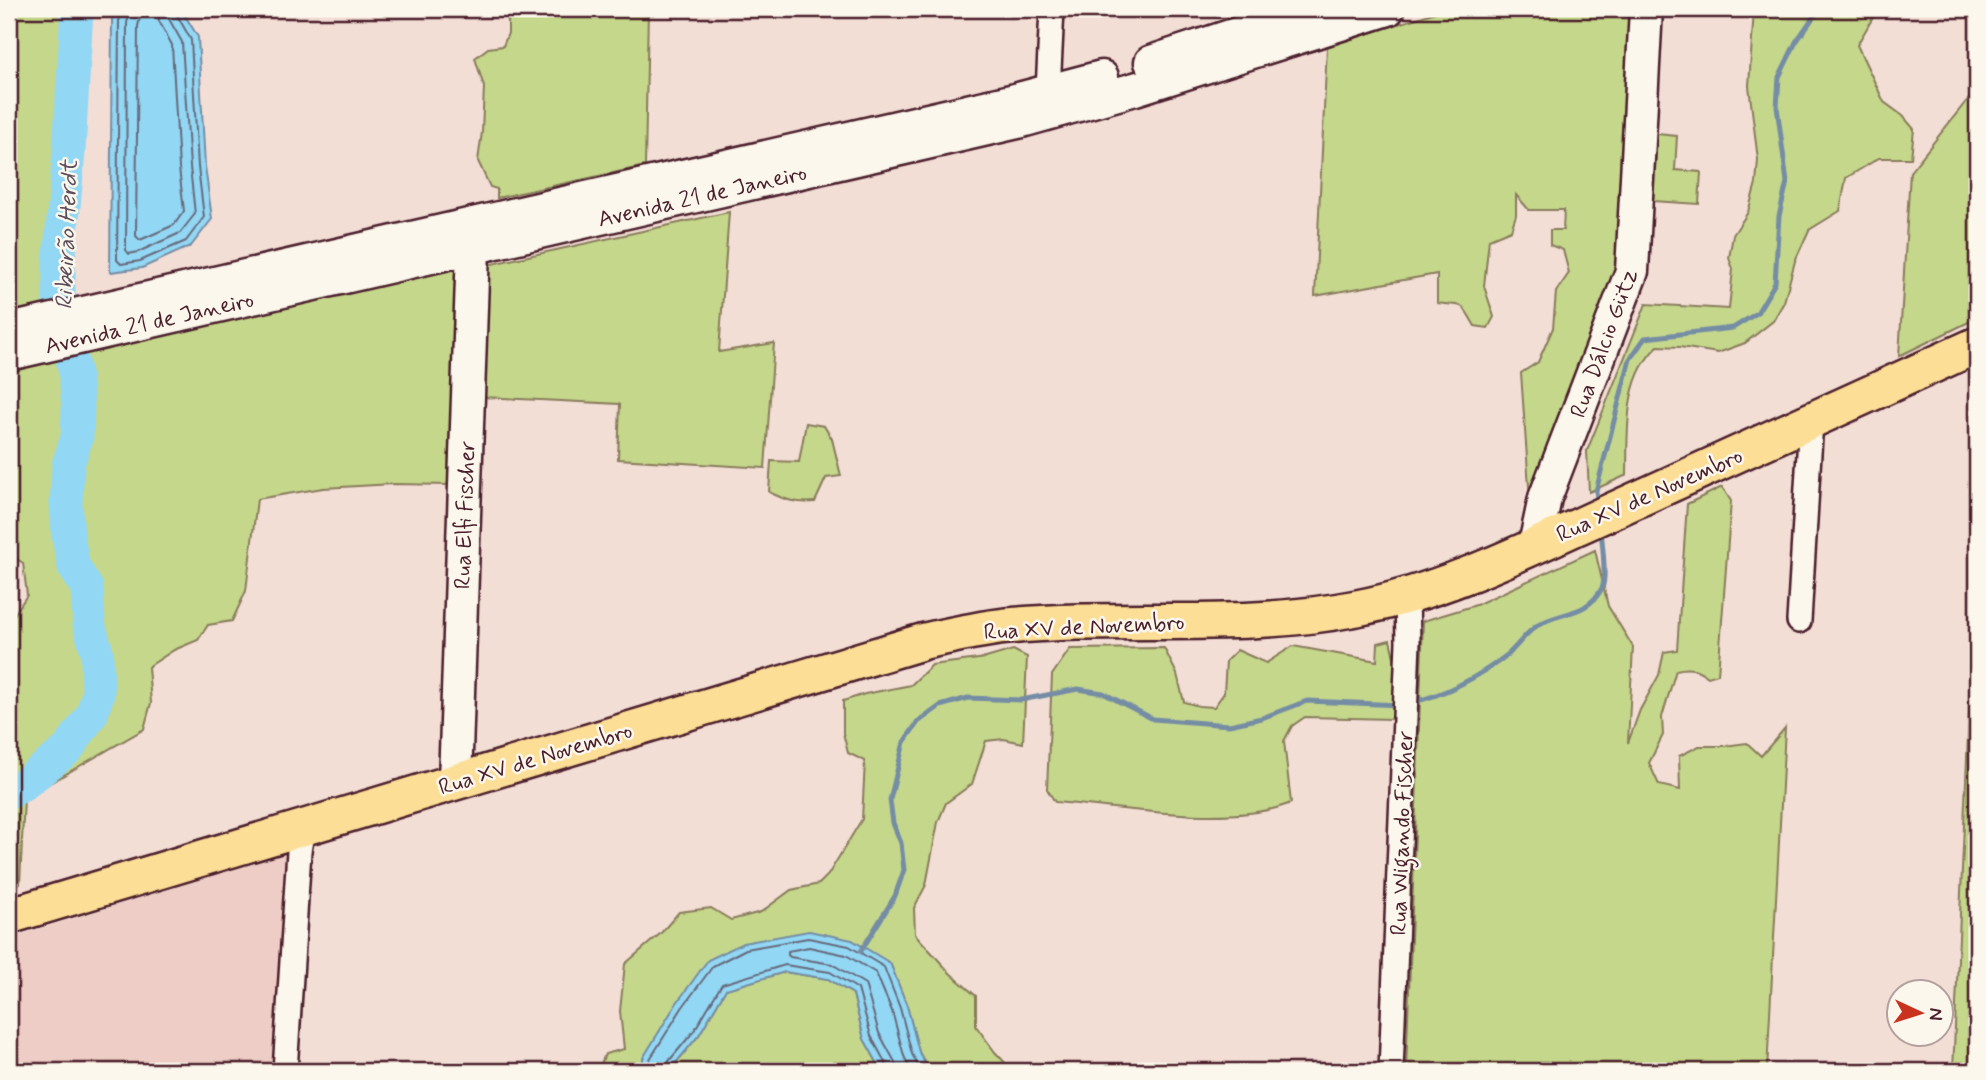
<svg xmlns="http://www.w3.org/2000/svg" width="1986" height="1080" viewBox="0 0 1986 1080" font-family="Mynerve,sans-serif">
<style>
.built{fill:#edcdc6}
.green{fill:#c5d78b;stroke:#887b5b;stroke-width:2}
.water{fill:#92d7f4;stroke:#758da4;stroke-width:2}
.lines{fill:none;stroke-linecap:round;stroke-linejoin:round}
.shore{stroke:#67697b;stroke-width:2}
.stream{stroke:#758da4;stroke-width:5}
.river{stroke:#92d7f4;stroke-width:33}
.street-casing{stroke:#4a1f2b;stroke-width:28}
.secondary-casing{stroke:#4a1f2b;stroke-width:37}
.primary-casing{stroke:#4a1f2b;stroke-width:40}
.street{stroke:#fbf7ec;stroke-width:23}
.secondary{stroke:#fbf7ec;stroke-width:32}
.primary{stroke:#fcde96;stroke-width:35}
.labels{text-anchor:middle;stroke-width:5;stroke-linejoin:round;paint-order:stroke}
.street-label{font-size:23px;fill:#4a1f2b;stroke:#fbf7ec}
.water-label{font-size:24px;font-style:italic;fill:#5c4d5d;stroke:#fbf7ec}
</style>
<rect width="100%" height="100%" fill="#f3ded6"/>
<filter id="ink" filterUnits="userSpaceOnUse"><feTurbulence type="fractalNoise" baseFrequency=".0143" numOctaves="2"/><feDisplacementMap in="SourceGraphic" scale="14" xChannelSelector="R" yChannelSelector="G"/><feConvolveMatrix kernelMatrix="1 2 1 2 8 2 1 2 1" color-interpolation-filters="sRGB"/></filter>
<g filter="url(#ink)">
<!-- built -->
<path class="built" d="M289,852L275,1071H9L10,938Z"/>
<!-- green -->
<path class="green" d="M9,9H85L82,128L70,190L74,302L9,316Z
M499,9H648L645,166L497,198V189L490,187L478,161L482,132L484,87L475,58L488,48L503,46L508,33V19Z
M1445,9H1633L1621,265L1530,501L1521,373L1538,362L1553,328L1556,292L1569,273L1563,250L1550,245V230H1563L1564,210H1529L1516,195V215L1511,230L1489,239L1484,286L1494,317L1488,328L1475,326C1458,297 1465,308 1437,303V274L1315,296L1327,47Z
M1754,9H1878L1857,45L1884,102L1903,116L1914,129L1911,158H1879L1846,178L1840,211L1809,230L1795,261L1784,302L1773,321L1745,343L1718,353L1680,347L1658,346C1623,378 1628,431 1627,475L1589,492L1587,451L1646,304L1729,309L1733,269L1729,258L1733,235L1748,212L1756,183L1758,160L1749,86Z
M1977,91V318L1899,356L1910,172L1965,103Z
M1657,134L1677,136L1675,170L1701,172L1699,204L1653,201Z
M729,212L719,352L774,343L765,468L618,459L620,404L482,397L487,265Z
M458,268L450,485L394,484L323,488L257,499L246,591L232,621L208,625L198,640L174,650L148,667L151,703L144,729L24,798L20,884L9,887V618H12L27,595L23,563L9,554V547L16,535L9,526V368Z
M806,423L824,426L832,439L841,476L826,478L815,502C797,504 785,500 769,492L771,461L799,462Z
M1722,487L1731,501L1718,674L1708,677C1697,668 1689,667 1676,670L1662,717L1663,735L1649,763L1659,785L1680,790L1679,756L1699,746H1724L1747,743L1761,756L1785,728L1767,1071H1406L1423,621L1476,605L1595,550L1608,606L1633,647L1628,743L1640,710L1659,675L1664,652L1677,650L1687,504Z
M1977,622V1071H1953L1973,624Z
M1390,640L1396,666L1393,719L1305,717L1292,726L1284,741L1291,803C1230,828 1122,807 1055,802L1047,789L1052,675L1070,649L1164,648L1177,674L1184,702L1199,706L1214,707L1224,693L1226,661L1237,650L1266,663L1293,646L1377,661L1378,643Z
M1013,650L1027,657L1023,743L1004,739L986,741L972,784L946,803L938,822L926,885L914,908L915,934L950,973L976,996V1026L995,1052L1013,1071H929L919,1052L907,1006L890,963L743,943L643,1058V1071H598L605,1054L624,1049L620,1011L625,964L661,933L679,912L711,908L731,920L761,912L791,890L819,884L828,875L862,819L865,761L848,753L843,733V701L865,694L911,685L932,665L986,658Z
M785,972L828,979L853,994L864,1039L882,1071H674L675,1064L699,1035L726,989Z"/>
<!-- water -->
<path class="water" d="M117,9H181L198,37L205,166L212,219L191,246L142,268L110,272L112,17Z
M809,931L852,940L890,963L907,1006L919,1052L929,1071H882L864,1039L853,994L828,979L785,972L726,989L699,1035L675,1064L674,1071H643V1058L676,1004L708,960L743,943Z"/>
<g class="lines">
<!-- shore -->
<path class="shore" d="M123,9L119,21L117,260L121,264L140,261L186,241L204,217L198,167L191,40L177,15L176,9
M131,9L127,23L126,250L129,254L138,252L180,233L195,214L190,167L182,42L169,19L167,9
M142,9L138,26L136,236L140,240L174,225L184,211L179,168L172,45L159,21L157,9
M649,1071L650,1059L682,1008L713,966L746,949L808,938L849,946L884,967L900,1008L912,1054L921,1071
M668,1071L669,1061L694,1031L722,984L785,965L830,972L858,989L871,1036L887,1066L888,1071
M897,1071L895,1062L879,1033L865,984L832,964L790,957L788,955V951L809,947L846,955L876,973L892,1011L904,1056L911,1071"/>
<!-- stream -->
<path class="stream" d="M1598,506L1596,491L1630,359L1645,338L1733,328L1757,313L1775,283L1779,216L1787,182L1777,107L1779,77L1796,42L1819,9
M1410,703C1444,695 1479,677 1507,655C1518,646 1526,632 1538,625C1560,611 1587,617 1602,588C1607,578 1602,543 1601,529
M861,951L895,896L904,870L901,843L893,823L890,800L904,742L918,722L940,706L968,698L1021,700L1078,689L1103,693L1153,719L1229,725L1262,718L1307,701L1401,705"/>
<!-- river -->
<path class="river" d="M9,793L25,783L68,749L92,714L98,694L97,652L89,624L87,588L74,567L68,537L66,503L68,465L77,437L78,407L75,373L59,300V262L69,151L77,9"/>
<defs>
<path id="street" d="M1048,91L1052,9
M1799,621L1811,420
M285,1071L299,851L303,828
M1391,1071L1408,642L1407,596"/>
<path id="secondary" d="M1151,62L1313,9
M9,330L1015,100L1102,77
M9,354L1018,122L1135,89L1388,9
M1535,545L1545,498L1632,271L1646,9
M455,782L473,248"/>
<path id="primary" d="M9,916L925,641C952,635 979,629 1007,626C1124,615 1242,631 1357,608C1446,591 1530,548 1612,511C1734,456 1855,400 1977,345"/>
</defs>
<!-- street casing -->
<use href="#street" class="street-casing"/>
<!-- secondary casing -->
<use href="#secondary" class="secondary-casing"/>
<!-- primary casing -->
<use href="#primary" class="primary-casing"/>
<!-- street -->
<use href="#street" class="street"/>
<!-- secondary -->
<use href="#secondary" class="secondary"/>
<!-- primary -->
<use href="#primary" class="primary"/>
</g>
</g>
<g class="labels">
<!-- street labels -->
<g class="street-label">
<text transform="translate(702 195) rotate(-13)" y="8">Avenida 21 de Janeiro</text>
<text transform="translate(149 322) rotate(-13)" y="8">Avenida 21 de Janeiro</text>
<text transform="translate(1603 343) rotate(-70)" y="8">Rua Dálcio Gütz</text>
<text transform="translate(1649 494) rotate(-24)" y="8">Rua XV de Novembro</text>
<text transform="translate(464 515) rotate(-88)" y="8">Rua Elfi Fischer</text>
<text transform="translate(1084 626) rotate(-3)" y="8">Rua XV de Novembro</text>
<text transform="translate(535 758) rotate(-17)" y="8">Rua XV de Novembro</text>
<text transform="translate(1401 833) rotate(-88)" y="8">Rua Wigando Fischer</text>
</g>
<!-- water labels -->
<g class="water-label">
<text transform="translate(66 235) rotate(-88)" y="8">Ribeirão Herdt</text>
</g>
</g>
<!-- margin -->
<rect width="1986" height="1080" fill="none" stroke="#fbf7ec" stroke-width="35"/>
<rect x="18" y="18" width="1951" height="1045" fill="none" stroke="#4a1f2b" stroke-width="2.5" filter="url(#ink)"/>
<!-- north arrow -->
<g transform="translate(1920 1013) rotate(94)"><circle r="33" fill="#fbf7ec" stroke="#b4a19f" stroke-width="2"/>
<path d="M0-5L12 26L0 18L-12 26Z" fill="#c8321e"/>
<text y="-10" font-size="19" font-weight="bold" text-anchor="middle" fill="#4a1f2b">N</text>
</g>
</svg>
